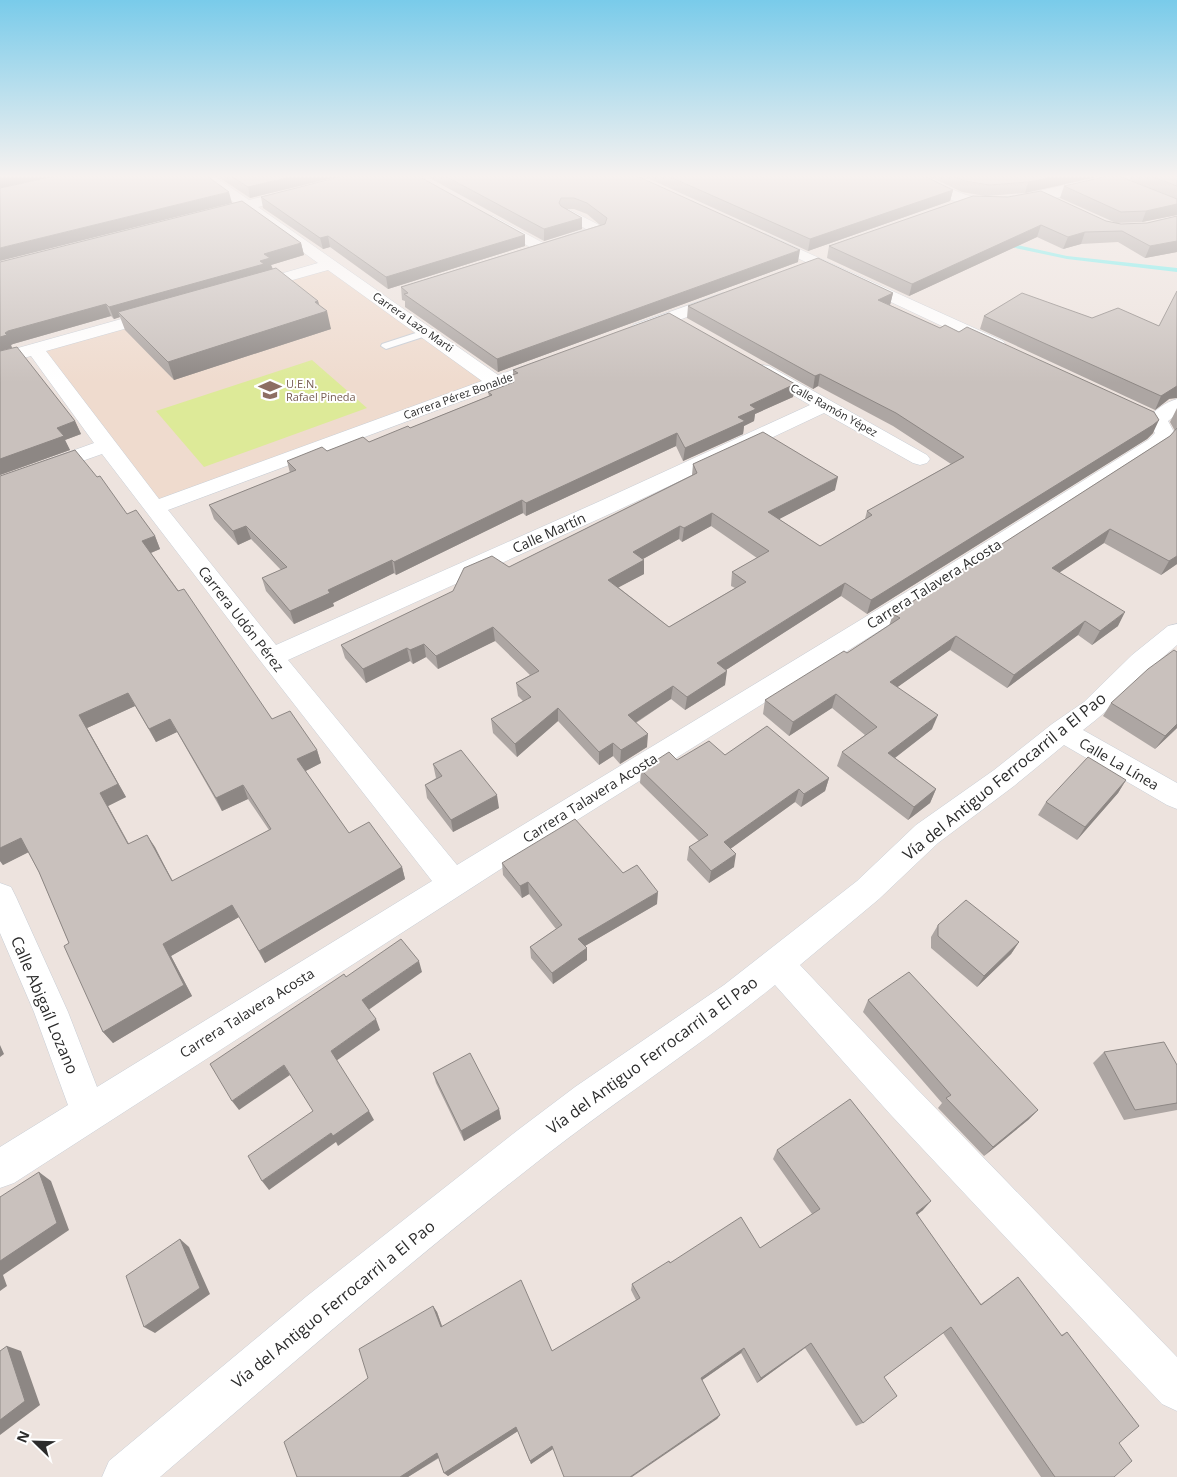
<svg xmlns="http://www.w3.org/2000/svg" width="1177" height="1477" viewBox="0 0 1177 1477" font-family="'Open Sans',sans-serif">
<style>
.education{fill:#efdbce}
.pitch{fill:#ddea98}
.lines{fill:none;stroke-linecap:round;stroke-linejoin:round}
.stream{fill:#73eeed;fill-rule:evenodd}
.service-casing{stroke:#c7cdd5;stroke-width:2}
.minor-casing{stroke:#c7cdd5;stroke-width:1}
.service{fill:#fff;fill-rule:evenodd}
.minor{fill:#fff;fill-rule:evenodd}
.wall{fill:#ada6a3;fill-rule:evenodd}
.shaded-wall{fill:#8d8784}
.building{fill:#c9c1bd;stroke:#8d8784;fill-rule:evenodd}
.labels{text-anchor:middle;stroke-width:4;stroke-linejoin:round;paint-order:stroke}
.far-street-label{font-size:11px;fill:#2c2c2c;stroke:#fff}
.far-education-label{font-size:11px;fill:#785e54;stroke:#fff;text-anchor:start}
.street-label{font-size:14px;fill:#2c2c2c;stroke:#fff}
.near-street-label{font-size:16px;fill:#2c2c2c;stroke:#fff}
</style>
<rect width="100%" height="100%" fill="#ede3de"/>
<!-- education -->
<path class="education" d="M331,264L496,382L154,508L35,349Z"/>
<!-- pitch -->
<path class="pitch" d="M312,360L367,408L204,467L156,411Z"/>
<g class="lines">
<!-- stream -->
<path class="stream" d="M1003,242L1067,256L1177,268V272L1067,259L1001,245L1000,244Z"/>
<defs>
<path id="service" d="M428,329L432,330L433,332L432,334L386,349L381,346L382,344Z"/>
<path id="minor" d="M199,176H214L249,200L348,176H370L368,179L258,207L498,375L542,360L548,361L551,365L548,369L168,510L276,645L598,502L810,405L757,374L754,370L757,366L763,365L769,366L927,455L930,459L927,463L920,465L913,463L824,413L614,512L288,660L457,865L903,594L1148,440L1155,433L1147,420C1153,411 1166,402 1177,399V414L1168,421L1175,434L1162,448L919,606L569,825L14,1183L0,1188V1147L68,1105L34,1012L0,933V883L11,887L16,897L68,1012L97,1087L432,881L262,663L102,454L0,490V477L94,443L31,356L0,364V353L157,309L163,310L165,314L163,318L46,351L159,499L482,381L328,270L257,290H245L243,287L245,284L318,263L245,210L212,218L207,217L205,214L207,211L236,204Z
M907,176C937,174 957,199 987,198C1036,198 1086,173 1132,176L1130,179C1085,190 1013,214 969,205C947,201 929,188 909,179Z
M568,209L603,227L605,230L603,233L568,245L563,243L560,240L563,237L586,229L563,216L561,213L563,210Z
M493,216L547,245L550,248L547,251H537L488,223L486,220L488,217Z
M766,234L1003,341L1006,345L1003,349L997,350L991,349L761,241L759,238L761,235Z
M723,293L729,295L731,298L729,301L645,333L639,334L633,333L630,329L633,325Z
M1177,624V645C1144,672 1117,705 1083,730L1177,783V809L1167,805L1064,745L1014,786L938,843L879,899L800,965L916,1088L1177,1357V1411L1162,1404L890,1114L775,985C701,1045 621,1097 546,1155C414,1258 287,1368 160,1477H102L109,1461L307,1296L518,1130L575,1087L724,985L857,881L916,825L994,770L1052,724L1084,702L1132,655L1168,626Z"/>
</defs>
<!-- service casing -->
<use href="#service" class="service-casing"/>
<!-- minor casing -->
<use href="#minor" class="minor-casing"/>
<!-- service -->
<use href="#service" class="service"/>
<!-- minor -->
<use href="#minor" class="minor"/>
</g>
<!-- wall -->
<path class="wall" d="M217,176H341L250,198Z
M426,176H637L798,262L498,372L405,307V301L402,300L401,287L600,225L587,214L574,209H567L582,218V229L544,241Z
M643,176H924L953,190L950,201L808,251Z
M928,176H1098L1097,177L1025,193L987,196L1121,224L1147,223L1177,216V252L1145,258L1118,242L1081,244L1063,249L1037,237L909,296L827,258L829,246L985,196L962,192Z
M1131,176H1177V215L1142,222L1116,223L1060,198L1064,186L1130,180Z
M261,197L525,235V246L388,289L330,247L323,249L263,208Z
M301,243L304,255L271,265L273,269L318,301L319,304L331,329L174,380L125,330L120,317L114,319L111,316L13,344L11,345L12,348L3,350L75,421L81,434L65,440L70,450L0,475V262Z
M893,293L890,305L1153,433L1147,439L867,614L841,596L726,670L725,685L685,710L671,699L636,723L647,747L620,764L613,756L599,765L558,721L517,757L493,733L491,719L523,701L518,696L516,683L530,675L495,641L438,669L426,657L413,664L410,661L366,683L345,658L341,645L509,567L692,475L693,464L835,490L779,519L820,546L865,519L867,511L951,464L893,426L818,386L813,389L687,318L688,306ZM711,526L757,558L732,572L731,586L735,588L669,627L618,587L644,574L643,559L679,539L682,542Z
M984,316L1092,318L1159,326L1169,399L1155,410L980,329Z
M513,370L795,384L793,397L755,414L754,421L744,426L743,434L683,461L676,446L526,516L523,513L396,575L394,573L333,603L334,606L294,624L266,591L262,578L281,570L251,539L238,545L214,519L209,505L290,473L287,461L369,442L410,428L489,396L488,392L507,384V377L513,375Z
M1177,408V564L1161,575L1104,543L1059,573L1118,626L1092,645L1078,635L1007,688L950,650L897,687L932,729L895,758L936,789L930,803L908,820L837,766L842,752L865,735L832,708L789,736L763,714L765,700L847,653L889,626L893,614L1170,436L1175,431L1170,422Z
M0,476L127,514L155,536L160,549L151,553L272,719L317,750L321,763L305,771L349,833L402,867L405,879L265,963L239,917L171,956L192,996L113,1043L103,1032L69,943L39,872L28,852L3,865L0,861ZM135,706L156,742L177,732L222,811L248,799L269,830L173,881L147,835L129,844L108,806L126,797L87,728Z
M1177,652V728L1155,749L1103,716L1111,703Z
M725,755L829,778L825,791L801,807L795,802L730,849L734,867L709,883L687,860L689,847L699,841L640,783L641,770L677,760Z
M433,764L499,808L453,832L427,798L425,785L436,778Z
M1126,780L1118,793L1077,840L1038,815L1046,802Z
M502,863L623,873L657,904L585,946L587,960L553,984L531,958L530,947L556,929L529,894L522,898L503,875Z
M938,925L1019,942L1011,954L977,987L931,948V937Z
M868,1000L1038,1110L1028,1120L984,1156L938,1108L942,1103L863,1012Z
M1104,1052L1177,1065V1110L1124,1120L1093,1063Z
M433,1073L499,1109L501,1119L464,1141L436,1083Z
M777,1150L923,1210L917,1215L981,1304L1018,1277L1061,1335L1067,1332L1119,1443L1114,1477H1041L943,1333L884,1377L863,1423L856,1426L805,1348L757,1383L741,1353L702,1380L720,1415L717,1419L553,1449L531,1464L518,1431L448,1476L444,1473L439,1458L408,1477H297L368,1378L433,1306L437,1312L442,1326L552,1351L636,1300L631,1290L632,1284L670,1263L760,1248L812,1214L773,1159Z"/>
<!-- shaded-wall -->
<path class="shaded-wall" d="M0,176H57L0,188Z
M294,176H341L250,198L248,187Z
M1057,176H1098L1097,177L1025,193L1028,182Z
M953,190L950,201L808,251L810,239Z
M229,192L232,203L0,261V248Z
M1177,204V215L1142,222L1146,211Z
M582,218V229L544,241V229Z
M1041,225L1037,237L909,296L912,284Z
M1085,232L1081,244L1063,249L1068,237Z
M525,235V246L388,289L386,277Z
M328,236L330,247L323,249L320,238Z
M1177,241V252L1145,258L1150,246Z
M301,243L304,255L271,265L273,270L118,312L120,317L114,319L109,307L260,261L264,254Z
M800,250L798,262L498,372L497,359Z
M893,293L890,305L878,300Z
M318,301L321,313L327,311L331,329L174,380L168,362Z
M106,304L111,316L13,344L11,345L12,348L0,351V337L8,331Z
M820,374L818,386L813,389L815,376Z
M795,384L793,397L755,414L754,421L744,426L743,434L683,461L685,448L738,417L750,405Z
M1175,386H1177V398L1169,399L1155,410L1161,396Z
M1159,420L1153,433L1147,439L867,614L871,600Z
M75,421L81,434L65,440L70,450L0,475V459L57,428Z
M677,433L676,446L526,516V503Z
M838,477L835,490L766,526L768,512Z
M522,500L523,513L396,575L394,562Z
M712,513L711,526L682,542L684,528Z
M246,526L251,539L238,545L233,531Z
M680,526L679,539L632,565L633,552Z
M1110,529L1104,543L1045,582L1052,568Z
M155,536L160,549L148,554L142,541Z
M1177,556V564L1161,575L1169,561Z
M392,560L394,573L333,603L334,606L294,624L290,611L328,590Z
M644,560V574L608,593V580Z
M845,583L841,596L715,677L717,663Z
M1125,612L1118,626L1092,645L1100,631Z
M1085,621L1078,635L1007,688L1014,675Z
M493,627L495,641L438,669L436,656Z
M956,636L950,650L885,696L890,682Z
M424,644L426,657L413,664L410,650Z
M407,648L410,661L366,683L363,669Z
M727,671L725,685L685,710L687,697Z
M673,686L671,699L627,728L628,715Z
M128,693L135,706L87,728L126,797L108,806L136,857L100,793L79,715Z
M836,694L832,708L789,736L793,722Z
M558,708V721L517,757L515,744Z
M938,715L932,729L883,767L888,753Z
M170,719L177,732L156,742L149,729Z
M1177,724V728L1155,749L1165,736Z
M648,734L647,747L620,764L621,750Z
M613,743V756L599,765V752Z
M317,750L321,763L302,773L297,759Z
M829,778L825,791L801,807L804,794Z
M1126,780L1118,793L1077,840L1085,827Z
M243,785L248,799L222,811L216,798Z
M799,789L795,802L722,855L724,842Z
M936,789L930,803L908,820L914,807Z
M497,795L499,808L453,832L451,820Z
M147,835L155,847L179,894L172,881Z
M21,838L31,851L3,865L0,861V848Z
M736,854L734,867L709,883L711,871Z
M402,867L405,879L265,963L259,951Z
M528,882L529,894L522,898L520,886Z
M658,892L657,904L578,950V939Z
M232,905L239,917L171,956L192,996L113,1043L103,1032L163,944Z
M1019,942L1011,954L977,987L984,976Z
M587,948V960L553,984L552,973Z
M419,961L422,972L367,1011L362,1000Z
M376,1019L380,1030L336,1061L331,1051Z
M0,1045L4,1054L0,1057Z
M284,1065L290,1075L239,1110L232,1101Z
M499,1109L501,1119L464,1141L461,1131Z
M1038,1110L1028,1120L984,1156L993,1147Z
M369,1111L374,1120L338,1146L336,1142L269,1190L262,1181L331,1133Z
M39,1172L51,1181L69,1230L3,1275L7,1286L0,1291V1261Z
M931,1201L923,1210L908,1221L916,1213Z
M180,1239L189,1247L210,1294L155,1333L144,1327Z
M433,1306L437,1312L444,1332L441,1327Z
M811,1343L805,1348L757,1383L761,1378Z
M7,1346L21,1351L40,1405L0,1435V1420Z
M744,1348L741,1353L698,1383L701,1378Z
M720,1415L717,1419L632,1477H630Z
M516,1427L518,1431L448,1476L444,1473Z
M552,1446L553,1449L531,1464L530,1461Z
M437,1453L441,1456L408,1477H400Z"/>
<!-- building -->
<path class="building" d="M56,176H207L229,192L0,248V188Z
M231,176H294L248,187Z
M343,176H418L525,235L386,277L328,236L320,238L261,197Z
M445,176H637L800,250L497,359L404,294L408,293L401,287L605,224L607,218L587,203L574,198H561L559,203L561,206L582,218L544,229Z
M668,176H924L953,190L810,239Z
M953,176H1057L1028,182L989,185L965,181Z
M1108,176H1119L1177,199V204L1146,211L1121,212L1064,186Z
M1151,176H1177V186Z
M1041,191L1106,221L1121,224L1147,223L1177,216V241L1150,246L1122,231L1085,232L1068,237L1041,225L912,284L829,246L973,196L1008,197Z
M242,201L301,243L264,254L270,258L260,261L264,264L109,307L106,304L8,331L5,333L7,335L0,337V262Z
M818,258L893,293L878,300L940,328L945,325L959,332L967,327L1154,412L1159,420L1153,425L871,600L845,583L717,663L727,671L687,697L673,686L628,715L648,734L621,750L613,743L599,752L558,708L515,744L491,719L531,697L516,683L539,671L493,627L436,656L424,644L410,650L407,648L363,669L341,645L453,591L464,568L492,556L509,567L697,473L693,464L763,432L838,477L768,512L820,546L872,515L867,511L964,457L896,413L820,374L815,376L688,306ZM712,513L769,551L732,572L746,582L669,627L608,580L644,560L633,552L680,526L684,528Z
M276,268L318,301L315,302L327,311L168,362L118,312Z
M1177,291V386L1161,396L984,316L1022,293L1092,318L1118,308L1159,326Z
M669,313L795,384L750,405L756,409L738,417L745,421L685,448L677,433L526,503L522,500L394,562L392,560L328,590L330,593L290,611L262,578L287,567L246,526L233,531L209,505L296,470L287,461L322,447L327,451L363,437L369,442L408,426L410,428L492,395L488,392L514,382L507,377L518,373L513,370Z
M17,347L75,421L57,428L64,436L0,459V351Z
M1177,428V556L1169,561L1110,529L1052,568L1125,612L1100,631L1085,621L1014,675L956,636L890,682L938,715L888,753L936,789L914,807L842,752L877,727L836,694L793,722L765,700L844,651L847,653L900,618L893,614L1170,436Z
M75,450L97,477L100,476L127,514L136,510L155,536L142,541L178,591L184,589L272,719L290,711L317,750L297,759L349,833L369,822L402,867L259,951L232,905L163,944L184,985L103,1032L64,946L69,943L39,872L21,838L0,848V476ZM128,693L149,729L170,719L216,798L243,785L271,829L172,881L147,835L128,844L100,793L118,784L79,715Z
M1174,650L1177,652V724L1165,736L1111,703L1148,669Z
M767,726L829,778L804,794L799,789L724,842L736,854L711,871L689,847L708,835L641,770L669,752L677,760L709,741L725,755Z
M461,750L497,795L451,820L425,785L442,776L433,764Z
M1088,757L1126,780L1085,827L1046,802Z
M575,819L623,873L637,865L658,892L578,939L587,948L552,973L530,947L562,925L528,882L520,886L502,863Z
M966,900L1019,942L984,976L938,936V925Z
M401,939L419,961L362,1000L376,1019L331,1051L369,1111L333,1136L331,1133L262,1181L248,1156L313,1111L284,1065L232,1101L210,1064L344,974L346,977Z
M909,972L1038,1110L993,1147L946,1098L951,1095L868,1000Z
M1164,1042L1177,1065V1103L1135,1110L1104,1052Z
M470,1053L499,1109L461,1131L433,1073Z
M850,1099L931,1201L916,1213L981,1305L1018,1277L1062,1336L1067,1332L1139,1426L1119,1443L1132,1461L1114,1477H1055L951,1327L884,1377L897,1396L863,1423L811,1343L761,1378L744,1348L701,1378L720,1415L630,1477H564L552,1446L530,1461L516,1427L444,1473L437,1453L400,1477H297L284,1442L368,1378L359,1349L433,1306L441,1327L521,1280L552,1351L640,1298L632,1284L669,1261L670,1263L741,1217L760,1248L820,1209L777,1150Z
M39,1172L57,1223L0,1261V1197Z
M180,1239L200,1288L144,1327L126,1276Z
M7,1346L25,1401L0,1420V1351Z"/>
<!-- sky -->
<linearGradient id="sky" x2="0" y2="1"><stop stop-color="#79cbea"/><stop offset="0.46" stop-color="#f7f2f0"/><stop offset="1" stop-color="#f7f2f0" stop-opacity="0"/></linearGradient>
<rect width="1177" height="383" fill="url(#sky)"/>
<!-- icons -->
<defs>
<symbol id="school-bare" viewBox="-9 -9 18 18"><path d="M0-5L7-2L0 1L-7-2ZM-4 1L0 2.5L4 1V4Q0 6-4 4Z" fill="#8d6e63" stroke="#fff" stroke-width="2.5" paint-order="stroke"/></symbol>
</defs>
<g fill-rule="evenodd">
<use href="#school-bare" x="254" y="374" width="32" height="32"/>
</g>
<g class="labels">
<!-- far-street labels -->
<g class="far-street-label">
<text transform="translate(413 322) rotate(35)" y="4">Carrera Lazo Marti</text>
<text transform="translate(458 396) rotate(-20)" y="4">Carrera Pérez Bonalde</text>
<text transform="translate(834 410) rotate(29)" y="4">Calle Ramón Yépez</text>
</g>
<!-- far-education labels -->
<g class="far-education-label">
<text x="286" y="388">U.E.N.<tspan x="286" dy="13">Rafael Pineda</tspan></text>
</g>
<!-- street labels -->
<g class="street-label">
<text transform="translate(549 533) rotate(-24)" y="5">Calle Martín</text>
<text transform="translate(934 584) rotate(-32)" y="5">Carrera Talavera Acosta</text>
<text transform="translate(241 619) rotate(52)" y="5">Carrera Udón Pérez</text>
<text transform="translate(1119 764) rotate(30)" y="5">Calle La Línea</text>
<text transform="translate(590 798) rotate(-32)" y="5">Carrera Talavera Acosta</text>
<text transform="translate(247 1013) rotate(-32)" y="5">Carrera Talavera Acosta</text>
</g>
<!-- near-street labels -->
<g class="near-street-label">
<text transform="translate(1004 776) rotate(-39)" y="6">Vía del Antiguo Ferrocarril a El Pao</text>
<text transform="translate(45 1005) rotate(67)" y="6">Calle Abigaíl Lozano</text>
<text transform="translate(652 1055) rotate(-36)" y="6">Vía del Antiguo Ferrocarril a El Pao</text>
<text transform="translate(333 1304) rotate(-39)" y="6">Vía del Antiguo Ferrocarril a El Pao</text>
</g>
</g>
<!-- north arrow -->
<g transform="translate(35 1442) rotate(293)" stroke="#ffffff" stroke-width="4" paint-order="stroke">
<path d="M0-4L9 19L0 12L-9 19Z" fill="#2c2c2c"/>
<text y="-8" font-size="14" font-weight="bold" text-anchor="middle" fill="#2c2c2c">N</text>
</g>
</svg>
